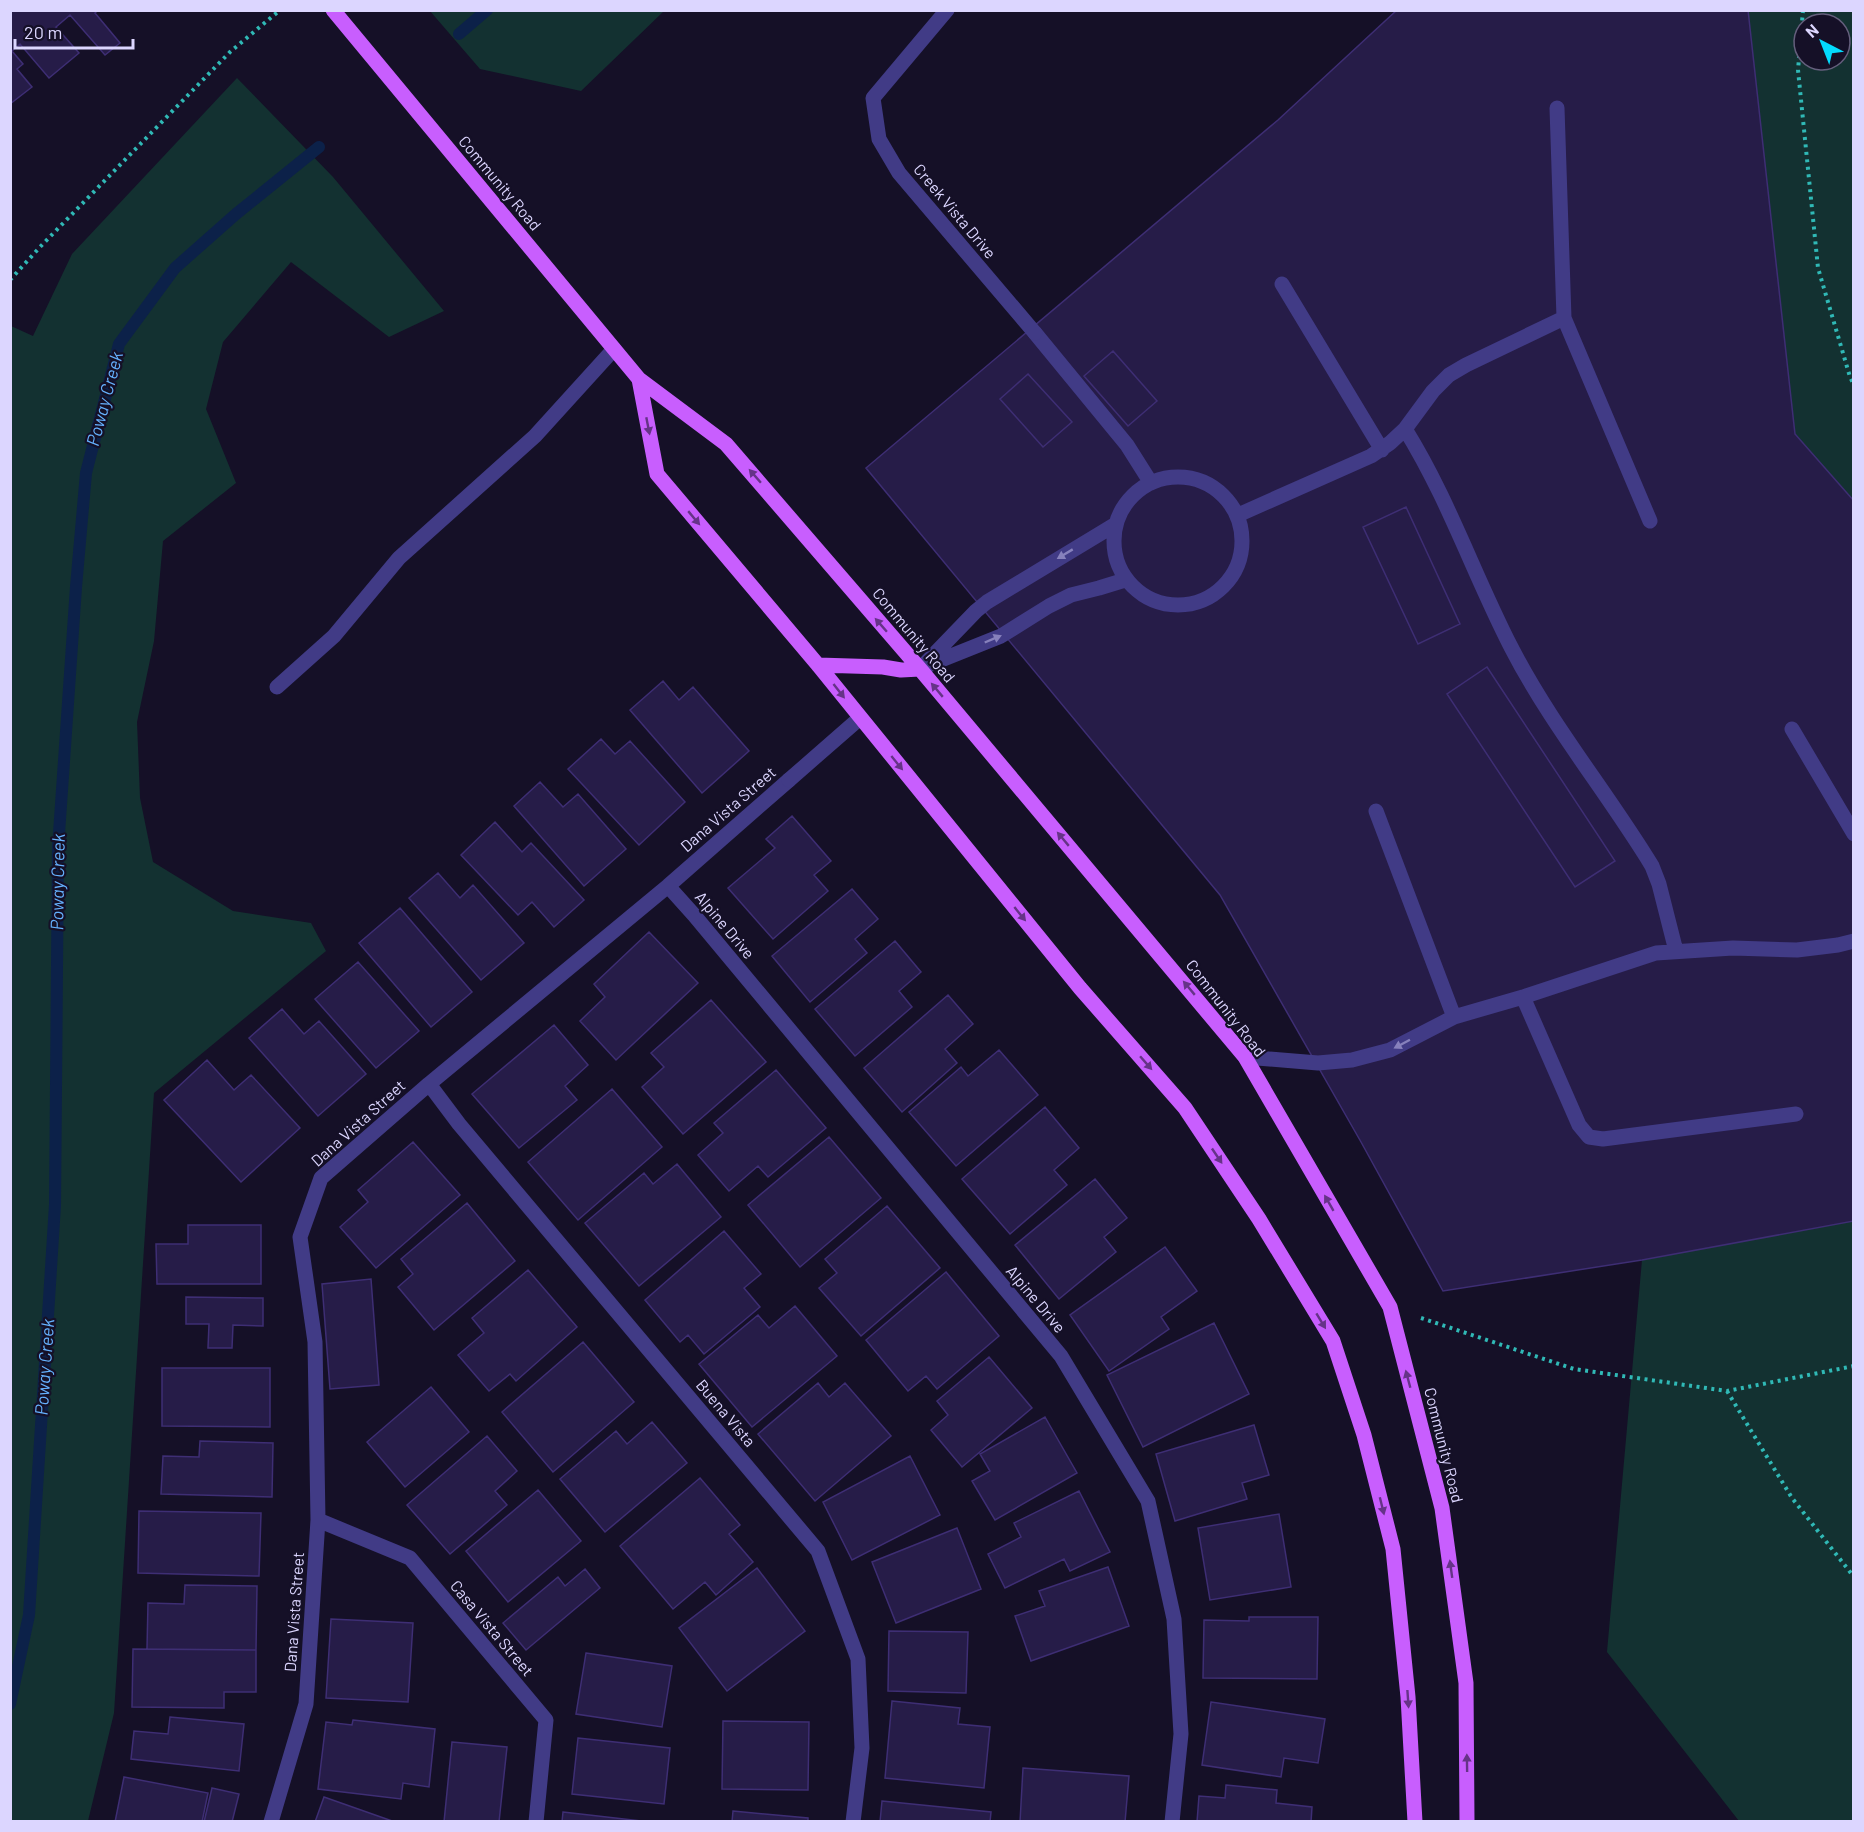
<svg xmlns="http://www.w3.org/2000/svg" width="1864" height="1832" viewBox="0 0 1864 1832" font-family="Barlow,sans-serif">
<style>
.green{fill:#133131;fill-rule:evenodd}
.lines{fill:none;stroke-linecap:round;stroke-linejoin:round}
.stream{stroke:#0c2149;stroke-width:12}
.building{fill:#261c48;stroke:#3e2e74;stroke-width:1.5}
.path{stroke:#30b9b6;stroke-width:4;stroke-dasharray:3 4.5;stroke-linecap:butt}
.service{stroke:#413b86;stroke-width:15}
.minor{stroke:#413b86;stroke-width:15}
.primary{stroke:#c85efe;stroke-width:15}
.oneway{fill:#638}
.oneway2{fill:#8781bc}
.labels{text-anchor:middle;stroke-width:4.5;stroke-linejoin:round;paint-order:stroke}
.street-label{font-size:16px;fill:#dcd6ff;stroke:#151027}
.water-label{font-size:18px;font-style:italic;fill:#65b1fe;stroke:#151027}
</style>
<rect width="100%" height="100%" fill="#151027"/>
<!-- green -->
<path class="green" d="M430,11H664L581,91L480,69Z
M1748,11H1853V501L1795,434ZM1804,24H1840V60H1804Z
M237,78L333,177L444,311L389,337L291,262L223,342L206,409L236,483L163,541L154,641L137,722L140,798L153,862L233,911L311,923L326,951L154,1093L114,1713L88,1821H11V326L33,336L72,254Z
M1853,1221V1821H1739L1607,1652L1642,1260Z"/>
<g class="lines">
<!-- stream -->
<path class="stream" d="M459,34L487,10
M10,1704L29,1615L55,1205L58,848L76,587L86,473L119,344L175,268L236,214L319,147"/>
</g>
<!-- building -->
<path class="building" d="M10,10H98L95,13L120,43L105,55L70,15L56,27L79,53L49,78L20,44L12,51L23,64L17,69L32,87L10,104Z
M1397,10H1748L1795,434L1854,501V1221L1642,1260L1443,1291L1361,1142L1220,895L866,468L1278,120Z
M1113,351L1157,401L1128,426L1084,376Z
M1028,374L1072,422L1043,447L1000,399Z
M1406,507L1460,624L1418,644L1363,527Z
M1487,667L1615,861L1575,887L1447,694Z
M663,681L679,700L693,687L749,751L702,793L630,710Z
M601,739L615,754L630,741L685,802L639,845L568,769Z
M540,782L563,807L578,794L626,849L584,886L514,806Z
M792,816L831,861L814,875L828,891L773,939L728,888L775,848L766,839Z
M495,822L522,852L531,843L584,900L554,927L532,902L518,915L461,855Z
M438,873L460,898L473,885L524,943L481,980L409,898Z
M852,889L878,919L855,939L867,953L810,1002L772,956Z
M400,908L472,992L431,1027L359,943Z
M649,932L698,983L616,1060L580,1021L605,997L594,984Z
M895,941L921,972L899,991L912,1007L855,1056L815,1009Z
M358,962L419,1031L376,1068L315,999Z
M948,995L973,1024L945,1049L957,1063L902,1112L864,1068Z
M711,1000L766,1062L683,1134L642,1087L664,1067L651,1053Z
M282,1009L304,1034L319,1021L366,1074L318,1116L249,1038Z
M554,1025L588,1065L565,1086L577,1100L519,1148L472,1094Z
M999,1050L1038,1095L956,1166L909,1112L961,1067L968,1076Z
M207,1060L234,1090L251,1075L300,1128L241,1182L164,1100Z
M776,1070L826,1128L768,1177L758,1166L729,1191L698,1155L723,1133L714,1123Z
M612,1089L662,1147L578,1220L528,1162Z
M1045,1107L1079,1148L1054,1170L1067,1185L1010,1234L962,1179Z
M829,1137L881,1198L800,1267L748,1205Z
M413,1142L460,1195L376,1268L340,1227L368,1202L358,1190Z
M677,1164L721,1217L639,1286L585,1223L644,1173L653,1184Z
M1095,1179L1127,1218L1104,1237L1116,1252L1059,1299L1015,1245Z
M467,1203L515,1261L434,1330L398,1287L413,1274L401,1259Z
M887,1206L940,1268L861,1336L819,1288L837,1273L825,1259Z
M188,1225H261V1284H157L156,1244H188Z
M724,1231L761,1274L744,1288L760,1307L704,1354L688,1335L680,1342L645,1300Z
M1165,1247L1197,1291L1161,1317L1169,1329L1109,1371L1070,1315Z
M528,1270L577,1327L516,1381L510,1374L489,1391L458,1355L484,1333L472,1318Z
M946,1272L999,1336L937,1389L926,1376L908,1391L866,1340Z
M371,1279L379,1385L330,1389L322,1284Z
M186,1297L263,1298V1326L233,1325L232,1348H208L209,1324H186Z
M795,1306L837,1356L752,1427L699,1364L758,1315L769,1328Z
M1214,1323L1249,1394L1143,1447L1107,1375Z
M583,1342L634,1402L553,1472L502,1412Z
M989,1357L1032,1408L962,1467L931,1430L948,1415L937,1401Z
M162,1368H270V1427L162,1426Z
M818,1383L829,1397L845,1383L891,1436L815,1501L758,1434Z
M431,1387L469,1432L405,1487L367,1442Z
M1045,1417L1077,1473L995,1520L972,1481L990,1471L980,1454Z
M652,1422L687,1463L605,1532L560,1479L616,1431L627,1444Z
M1254,1425L1269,1475L1242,1483L1247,1499L1175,1521L1156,1454Z
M487,1436L517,1471L495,1491L507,1505L450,1554L407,1505Z
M200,1441L273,1443L272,1497L161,1494L163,1456L199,1457Z
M910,1456L940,1515L852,1560L823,1502Z
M700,1478L740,1525L729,1534L753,1562L716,1595L705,1582L673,1609L620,1546Z
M538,1490L581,1541L508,1602L466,1551Z
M1079,1491L1110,1552L1070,1571L1064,1559L1005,1588L988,1554L1021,1537L1014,1523Z
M139,1511L261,1513L259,1576L138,1573Z
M1279,1514L1291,1587L1210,1600L1198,1528Z
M957,1528L981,1589L896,1623L872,1562Z
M1108,1567L1129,1626L1031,1661L1015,1616L1045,1606L1039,1591Z
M757,1568L805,1631L727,1691L679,1628Z
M585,1569L600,1588L526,1650L503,1623L558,1577L565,1586Z
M185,1585L257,1586L256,1650L147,1649L148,1603L184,1604Z
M1249,1617H1318L1317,1679L1203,1678L1204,1620L1249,1621Z
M331,1619L413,1623L408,1702L326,1698Z
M889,1631L968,1632L966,1693L888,1691Z
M133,1649L256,1650V1692H224V1708L132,1707Z
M586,1653L672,1666L662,1727L576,1714Z
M892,1701L960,1708L958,1724L990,1727L984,1788L885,1778Z
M1211,1702L1325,1719L1318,1763L1284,1758L1281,1777L1202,1765Z
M170,1717L244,1724L239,1771L131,1759L134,1731L168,1734Z
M353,1720L435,1729L429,1787L403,1783L401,1799L318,1789L326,1722L352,1725Z
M723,1721L809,1722L808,1790L722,1789Z
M578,1738L670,1748L664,1804L572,1794Z
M452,1742L507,1747L499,1822H444Z
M1023,1768L1129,1776L1125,1822H1020Z
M124,1777L208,1793L202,1822H115Z
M1226,1785L1277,1790L1276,1803L1312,1807L1311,1822H1197L1199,1796L1225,1798Z
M212,1788L239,1794L232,1822H204Z
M324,1797L395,1822H315Z
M882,1801L991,1812L990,1822H880Z
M733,1811L808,1818V1822H732Z
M563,1812L650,1822H562Z"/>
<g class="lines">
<!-- path -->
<path class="path" d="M1803,10L1798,70L1818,268L1850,377L1854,385
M10,280L40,247L230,52L280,10
M1421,1318L1574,1369L1727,1391L1854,1366
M1727,1391L1792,1498L1854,1577"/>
<!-- service -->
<path class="service" d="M1557,108L1564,318L1650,521
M1282,284L1382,450
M1564,318L1466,365L1449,375L1433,391L1405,429C1448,498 1474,575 1511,647C1551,725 1607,792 1652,866L1659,884L1676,951
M1035,333L1127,445L1151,483
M1114 541a64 64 0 1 1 128 0a64 64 0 1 1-128 0Z
M1238,515L1371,456L1390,443L1405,429
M926,666L1001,636L1049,606L1071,595L1099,588L1125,580
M920,669L976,611L987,602L1116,524
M1792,729L1854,834
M1376,811L1454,1017
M668,886L694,915L1061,1356L1148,1501L1174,1619L1181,1734L1172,1822
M1523,997L1579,1125L1589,1137L1603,1139L1796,1114
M1245,1057L1318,1063L1352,1060L1390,1050L1454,1017L1523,997L1656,953L1733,948L1797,950L1838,945L1854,941
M429,1084L459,1124L818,1551L858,1659L862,1748L853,1822
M318,1520L410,1558L546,1720L536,1822
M271,1822L306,1704L318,1520L315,1342L300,1237L321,1178L429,1084L668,886L789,780"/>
<!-- minor -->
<path class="minor" d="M947,10L873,98L879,139L899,173L1035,333
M277,687L334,636L399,558L535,436L614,349
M789,780L860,718"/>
<!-- primary -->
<path class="primary" d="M333,10L639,379L726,444L920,669L1245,1057L1390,1307L1442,1508L1466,1683L1467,1822
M639,379L657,474L818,665L1080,988L1185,1108L1259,1219L1333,1341L1364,1435L1393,1549L1408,1697L1415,1822
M818,665L883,667L901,670L920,669"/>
</g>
<!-- one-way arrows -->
<defs><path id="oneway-solid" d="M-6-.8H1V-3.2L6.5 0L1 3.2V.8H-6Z" transform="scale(1.5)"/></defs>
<g class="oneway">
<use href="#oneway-solid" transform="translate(648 426) rotate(79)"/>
<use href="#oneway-solid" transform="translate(755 476) rotate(-131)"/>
<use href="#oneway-solid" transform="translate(694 518) rotate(50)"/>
<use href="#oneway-solid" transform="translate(881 625) rotate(-131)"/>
<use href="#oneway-solid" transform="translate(937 690) rotate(-130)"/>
<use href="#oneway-solid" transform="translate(839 691) rotate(52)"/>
<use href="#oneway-solid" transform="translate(897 763) rotate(51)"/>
<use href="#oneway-solid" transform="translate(1063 839) rotate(-130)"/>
<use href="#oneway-solid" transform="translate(1020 914) rotate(51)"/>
<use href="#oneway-solid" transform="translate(1189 988) rotate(-130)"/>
<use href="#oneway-solid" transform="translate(1146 1063) rotate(49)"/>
<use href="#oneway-solid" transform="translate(1217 1156) rotate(56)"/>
<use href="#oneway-solid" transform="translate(1329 1203) rotate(-120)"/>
<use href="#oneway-solid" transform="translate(1321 1321) rotate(59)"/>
<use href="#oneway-solid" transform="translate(1408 1379) rotate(-105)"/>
<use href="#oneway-solid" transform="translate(1382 1506) rotate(76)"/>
<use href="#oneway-solid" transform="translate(1451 1569) rotate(-98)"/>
<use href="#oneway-solid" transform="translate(1408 1699) rotate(86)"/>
<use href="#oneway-solid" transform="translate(1467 1763) rotate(-91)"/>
</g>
<g class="oneway2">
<use href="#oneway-solid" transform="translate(1065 554) rotate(149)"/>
<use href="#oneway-solid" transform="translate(993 639) rotate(-23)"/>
<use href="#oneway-solid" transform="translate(1402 1044) rotate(152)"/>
</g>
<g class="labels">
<!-- street labels -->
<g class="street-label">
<text transform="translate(500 183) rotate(50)" y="6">Community Road</text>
<text transform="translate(955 211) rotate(50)" y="6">Creek Vista Drive</text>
<text transform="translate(914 635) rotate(50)" y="6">Community Road</text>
<text transform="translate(728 809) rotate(-41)" y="6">Dana Vista Street</text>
<text transform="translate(725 925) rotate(50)" y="6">Alpine Drive</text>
<text transform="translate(1226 1008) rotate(52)" y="6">Community Road</text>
<text transform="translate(358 1123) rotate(-42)" y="6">Dana Vista Street</text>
<text transform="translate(1036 1299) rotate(50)" y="6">Alpine Drive</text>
<text transform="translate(726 1413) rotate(50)" y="6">Buena Vista</text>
<text transform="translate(1444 1445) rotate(76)" y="6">Community Road</text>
<text transform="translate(294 1612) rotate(-86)" y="6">Dana Vista Street</text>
<text transform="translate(492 1628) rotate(50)" y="6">Casa Vista Street</text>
</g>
<!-- water labels -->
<g class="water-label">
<text transform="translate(105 399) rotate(-75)" y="6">Poway Creek</text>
<text transform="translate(58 882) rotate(-89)" y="6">Poway Creek</text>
<text transform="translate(45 1367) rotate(-86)" y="6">Poway Creek</text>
</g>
</g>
<!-- border -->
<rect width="1864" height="1832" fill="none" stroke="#dcd6ff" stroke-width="24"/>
<!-- north arrow -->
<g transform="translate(1822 42) rotate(318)"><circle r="28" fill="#151027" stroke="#655f7d" stroke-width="1.5"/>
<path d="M0-4.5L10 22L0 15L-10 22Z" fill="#03dbfe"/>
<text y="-9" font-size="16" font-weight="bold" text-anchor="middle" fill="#dcd6ff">N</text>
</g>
<!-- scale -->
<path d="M15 39v9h118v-9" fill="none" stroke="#dcd6ff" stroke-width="3"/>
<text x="24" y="39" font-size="18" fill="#dcd6ff" stroke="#151027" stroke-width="4.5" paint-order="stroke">20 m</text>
</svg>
